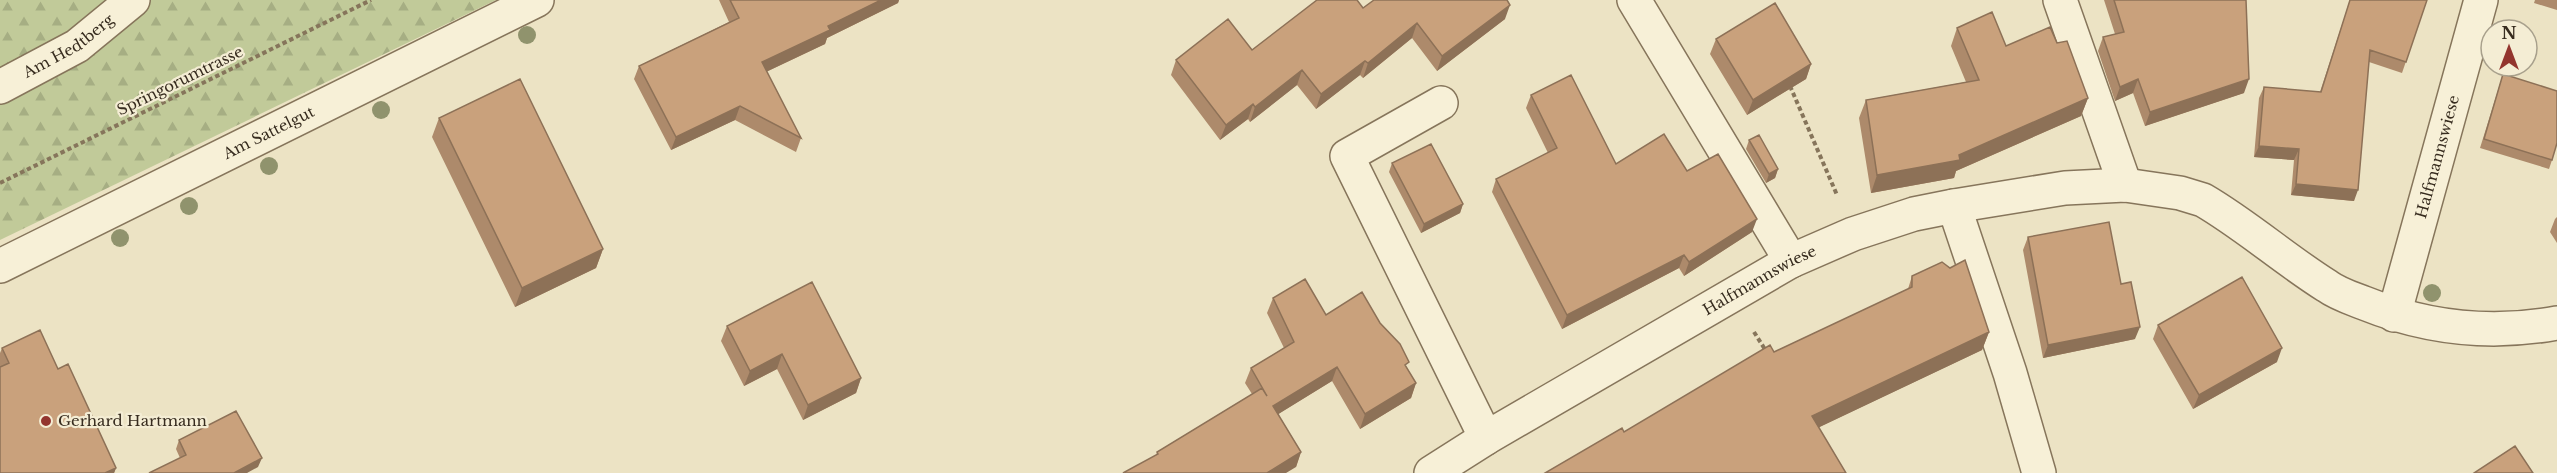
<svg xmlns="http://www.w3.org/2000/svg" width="2557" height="473" viewBox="0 0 2557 473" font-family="'Libre Baskerville',serif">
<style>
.forest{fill:url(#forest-firs)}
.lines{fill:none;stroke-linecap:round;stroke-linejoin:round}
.minor-casing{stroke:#86755b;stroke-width:36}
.path{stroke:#86755b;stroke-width:4;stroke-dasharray:4.5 3;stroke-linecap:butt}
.minor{stroke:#f7f0d7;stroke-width:33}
.tree{fill:#90936d}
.wall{fill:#ad8a6b}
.shaded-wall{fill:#8d7157}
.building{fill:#c9a17c;stroke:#8d7157;stroke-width:1.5}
.poi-dot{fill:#93352e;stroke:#f4edd4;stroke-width:2}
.labels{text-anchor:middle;stroke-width:4.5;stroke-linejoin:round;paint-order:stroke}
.street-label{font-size:15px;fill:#372c1f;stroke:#f4edd4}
.poi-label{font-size:15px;fill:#372c1f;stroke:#f4edd4;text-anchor:start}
</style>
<defs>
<pattern id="forest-firs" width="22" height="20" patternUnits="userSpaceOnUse" patternTransform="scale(1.5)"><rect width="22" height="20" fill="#c1ca99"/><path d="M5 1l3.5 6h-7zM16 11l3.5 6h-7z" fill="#a6ae83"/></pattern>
</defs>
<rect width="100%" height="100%" fill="#ece3c4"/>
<!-- forest -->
<path class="forest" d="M0,0H496L0,240Z"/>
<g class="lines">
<defs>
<g id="minor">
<path d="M1634,0L1791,261"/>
<path d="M2060,0L2125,185"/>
<path id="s1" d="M0,87L77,46L133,0"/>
<path d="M1441,103L1347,156L1486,438"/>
<path d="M1954,206L2010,373L2039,473"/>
<path id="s2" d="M0,266L537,0"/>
<path id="s3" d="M2394,315L2481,0"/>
<path id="s4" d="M1431,473L1486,438L1791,261L1853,234L1914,214L1954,206L2065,188L2125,185L2180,193L2203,200C2246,225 2284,259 2327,286C2338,294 2351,298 2364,303C2426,328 2492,335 2557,323"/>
</g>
</defs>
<!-- minor casing -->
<use href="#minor" class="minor-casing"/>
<!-- path -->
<path class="path" d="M1790,86L1837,195
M0,183L371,0
M1754,332L1766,351"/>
<!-- minor -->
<use href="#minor" class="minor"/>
</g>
<!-- trees -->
<g class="tree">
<circle cx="527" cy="35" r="9"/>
<circle cx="381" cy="110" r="9"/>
<circle cx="269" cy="166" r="9"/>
<circle cx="189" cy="206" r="9"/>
<circle cx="120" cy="238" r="9"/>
<circle cx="2432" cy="293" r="9"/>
</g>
<!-- wall -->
<path class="wall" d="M719,0H899L898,3L827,38L825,44L766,72L801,138L796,152L735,120L671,150L634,79L639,66L729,22Z
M2104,0H2246L2244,93L2145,126L2133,93L2115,101L2098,51L2103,37L2115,34Z
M2350,0H2427L2402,73L2369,62L2354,201L2291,195L2294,160L2254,157L2259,98L2264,87L2320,92Z
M2535,0H2557V10L2534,3Z
M1363,8L1505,19L1437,71L1412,38L1363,78L1360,75L1316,109L1297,85L1250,122L1248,119L1220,140L1171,75L1176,60L1252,50Z
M1957,28L2006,46L2057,43L2088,98L2081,116L1956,171L1954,178L1871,193L1859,118L1866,100L1966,82L1951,46Z
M1716,39L1811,64L1806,79L1747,115L1710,54Z
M2503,74L2552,160L2549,169L2480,148Z
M1531,95L1616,164L1752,232L1684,276L1679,268L1562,329L1492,192L1496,179L1548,153L1526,108Z
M439,118L603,249L596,268L515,307L432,137Z
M1749,140L1778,169L1775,178L1766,183L1746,149Z
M1392,163L1463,204L1460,213L1421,233L1389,172Z
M2557,217V243L2550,232L2555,219Z
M2028,237L2135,339L2043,358L2023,250Z
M1912,276L1989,332L1982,350L1819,427L1624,432L1774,352L1908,289Z
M1273,298L1326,315L1407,368L1416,383L1411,398L1360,429L1332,381L1278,414L1301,452L1296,467L1156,455L1157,452L1252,394L1245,383L1251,368L1284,348L1267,313Z
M2158,325L2277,362L2193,409L2153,339Z
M727,326L861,378L856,393L803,420L777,369L744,386L721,341Z
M2,348L58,369L116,468L114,473H0V353Z
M179,440L258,467L180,458L176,449Z"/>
<!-- shaded-wall -->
<path class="shaded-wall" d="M881,0H899L898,3L827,38L825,44L757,76L762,62L828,26Z
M1510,5L1505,19L1437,71L1442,56Z
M1417,23L1412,38L1363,78L1368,63Z
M1365,61L1360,75L1316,109L1321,94Z
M1811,64L1806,79L1747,115L1753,100Z
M1302,70L1297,85L1250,122L1255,107Z
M2138,79L2133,93L2115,101L2120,87Z
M2249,79L2244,93L2145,126L2150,112Z
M2088,98L2081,116L1956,171L1954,178L1871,193L1877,175L1959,155Z
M1253,104L1248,119L1220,140L1226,125Z
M740,106L735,120L671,150L676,137Z
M2259,146L2299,149L2294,160L2254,157Z
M1778,169L1775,178L1766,183L1769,174Z
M2296,184L2358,190L2354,201L2291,195Z
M1463,204L1460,213L1421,233L1424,224Z
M1757,219L1752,232L1684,276L1689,262Z
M603,249L596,268L515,307L522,288Z
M1684,255L1679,268L1562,329L1567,315Z
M2140,327L2135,339L2043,358L2048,345Z
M1989,332L1982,350L1805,434L1812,416Z
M2282,348L2277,362L2193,409L2199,395Z
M782,354L777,369L744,386L750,371Z
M1337,367L1332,381L1267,421L1273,406Z
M861,378L856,393L803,420L808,405Z
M1416,383L1411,398L1360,429L1365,414Z
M1301,452L1296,467L1286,473H1267Z
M262,458L258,467L247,473H234Z
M116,468L114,473H105Z"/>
<!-- building -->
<path class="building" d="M730,0H881L828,26L830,30L762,62L801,138L740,106L676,137L639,66L739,18Z
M1317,0H1357L1363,8L1374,0H1507L1510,5L1442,56L1417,23L1368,63L1365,61L1321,94L1302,70L1255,107L1253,104L1226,125L1176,60L1228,19L1252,50Z
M2114,0H2246L2249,79L2150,112L2138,79L2120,87L2103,37L2124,32Z
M2350,0H2427L2406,62L2370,50L2358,190L2296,184L2299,149L2259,146L2264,87L2321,92Z
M1775,3L1811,64L1753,100L1716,39Z
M1992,12L2006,46L2050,27L2057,43L2067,41L2088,98L1959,155L1960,160L1877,175L1866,100L1979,80L1957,28Z
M2503,74L2557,91V143L2552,160L2484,139Z
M1571,75L1616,164L1664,134L1687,171L1718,154L1757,219L1689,262L1684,255L1567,315L1496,179L1557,148L1531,95Z
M520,79L603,249L522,288L439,118Z
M1759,135L1778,169L1769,174L1749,140Z
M1431,144L1463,204L1424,224L1392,163Z
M2109,222L2121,284L2131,282L2140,327L2048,345L2028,237Z
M1965,260L1989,332L1812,416L1846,473H1545L1622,428L1624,432L1770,345L1774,352L1912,287V276L1942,262L1950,268Z
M2242,277L2282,348L2199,395L2158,325Z
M1305,279L1326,315L1362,292L1380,323L1400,344L1409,362L1405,365L1416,383L1365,414L1337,367L1273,406L1301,452L1267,473H1123L1158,454L1157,452L1262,388L1267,396L1251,368L1294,342L1273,298Z
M812,282L861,378L808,405L782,354L750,371L727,326Z
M40,330L58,369L68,364L116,468L105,473H0V367L9,363L2,348Z
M236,411L262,458L234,473H149L186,455L179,440Z
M2515,446L2533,473H2474Z"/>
<!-- markers -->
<circle class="poi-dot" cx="46" cy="421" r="6"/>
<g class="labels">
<!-- street labels -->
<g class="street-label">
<text dy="5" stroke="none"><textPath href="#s1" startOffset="80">Am Hedtberg</textPath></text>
<text transform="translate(180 81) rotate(-26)" y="5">Springorumtrasse</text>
<text dy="5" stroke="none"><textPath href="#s2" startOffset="300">Am Sattelgut</textPath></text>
<text dy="5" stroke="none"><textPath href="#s3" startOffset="164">Halfmannswiese</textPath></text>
<text dy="5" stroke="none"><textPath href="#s4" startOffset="381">Halfmannswiese</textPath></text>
</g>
<!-- poi labels -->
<g class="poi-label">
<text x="58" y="426">Gerhard Hartmann</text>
</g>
</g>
<!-- north arrow -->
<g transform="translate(2509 48)"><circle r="28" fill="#f4edd4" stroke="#a8a08c" stroke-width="1.5"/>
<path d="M0-4.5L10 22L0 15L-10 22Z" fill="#93352e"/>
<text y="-9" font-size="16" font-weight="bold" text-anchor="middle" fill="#372c1f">N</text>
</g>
</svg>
